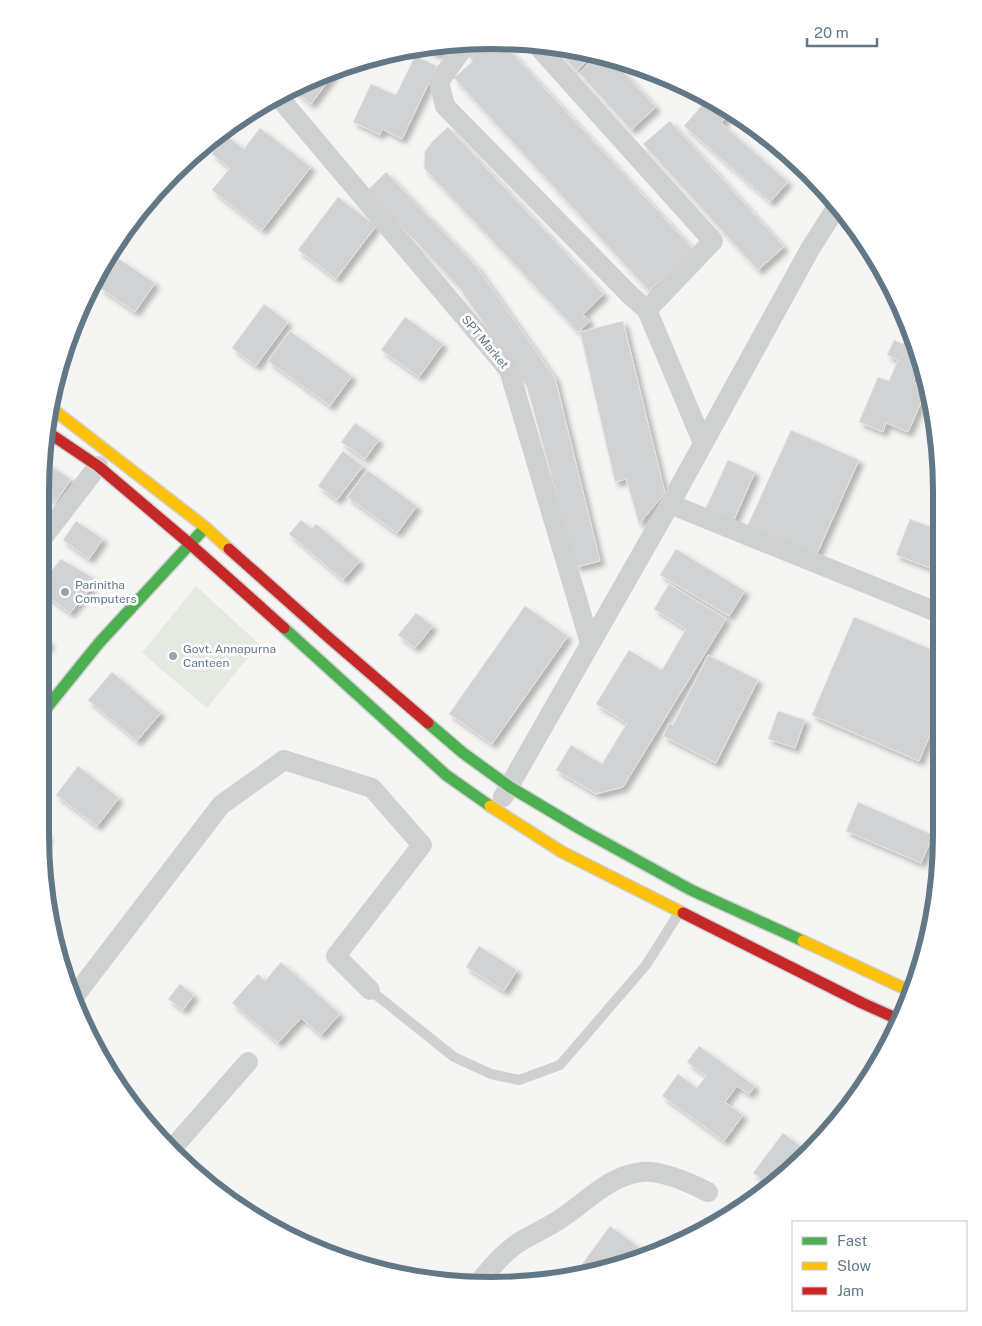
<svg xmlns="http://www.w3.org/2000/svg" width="982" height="1326" viewBox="0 0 982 1326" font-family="'Public Sans',sans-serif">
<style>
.green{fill:#e4e9e1}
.building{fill:#d1d2d3;stroke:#e4e4e3;filter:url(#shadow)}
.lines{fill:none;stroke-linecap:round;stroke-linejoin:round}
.fast-casing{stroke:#d0d2d3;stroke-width:14}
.slow-casing{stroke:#d0d2d3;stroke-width:14}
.jam-casing{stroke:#d0d2d3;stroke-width:14}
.lane{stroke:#cfd0d0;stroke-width:10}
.street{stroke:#cfd0d0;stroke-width:20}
.fast{stroke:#4caf50;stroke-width:11}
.slow{stroke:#ffc107;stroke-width:11}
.jam{stroke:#c62828;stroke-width:11}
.poi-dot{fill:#95a4ad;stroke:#fff;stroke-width:2}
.labels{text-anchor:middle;stroke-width:5;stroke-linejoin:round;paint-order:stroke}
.street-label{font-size:12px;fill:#627887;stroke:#fff}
.poi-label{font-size:12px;fill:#627887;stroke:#fff;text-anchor:start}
.rim{fill:none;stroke:#627887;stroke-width:6}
</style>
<defs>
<filter id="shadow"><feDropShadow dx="4.5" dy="4.5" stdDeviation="2.5" flood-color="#0004"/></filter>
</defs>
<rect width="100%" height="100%" fill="#f5f5f3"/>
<!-- green -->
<path class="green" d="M196,586L259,644L207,708L142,653Z"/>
<!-- building -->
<path class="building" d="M482,42H502L694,250L649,291L454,78L473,61L467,55Z
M444,44L438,55L422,47Z
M552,44L594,54L576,71Z
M598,55L610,58L656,107L631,130L579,73Z
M415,56L437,66L402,139L382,129L380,135L353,122L371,84L396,95Z
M337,69L311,104L290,87L292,86Z
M709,97L731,111L721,123L788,182L770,202L684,126Z
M670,121L784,247L758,270L643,144Z
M448,127L604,294L583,314L590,321L578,332L424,168L425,151L433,141Z
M260,128L311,167L262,230L212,190L230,168L212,154L227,136L244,149Z
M763,133L789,152L803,167L801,169Z
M386,172L477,267L555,378L600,561L576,567L527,387L458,286L367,191Z
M338,197L376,226L336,279L298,250Z
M119,259L155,283L135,312L100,288Z
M264,304L288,322L256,366L232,348Z
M905,313L908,319L909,325L901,322Z
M405,317L443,344L419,377L381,350Z
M623,321L665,493L639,524L626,479L615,482L580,332Z
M910,328L922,372L918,371L913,382L927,389L908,432L886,423L883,432L859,422L878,377L889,381L898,360L887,355L894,340L903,344Z
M290,331L352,376L330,406L268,361Z
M355,423L379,440L365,459L341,442Z
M791,430L859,460L815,558L747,527Z
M343,451L363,466L337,500L318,486Z
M41,460L71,479L56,502L41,492Z
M728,460L755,472L733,522L705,510Z
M367,470L417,506L397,533L347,497Z
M910,519L939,530V547L930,568L896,555Z
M301,520L312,529L316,524L360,561L343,580L289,534Z
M76,521L103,539L89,559L63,540Z
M676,549L745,591L729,616L660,575Z
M939,556V576L932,573Z
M61,559L97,580L70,613L41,592V583Z
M669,584L726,619L623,787L596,794L556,770L571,745L602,764L627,723L596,704L629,650L662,670L686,629L654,609Z
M525,606L568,636L492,744L449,714Z
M416,613L433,626L415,648L398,635Z
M854,617L940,653V739L930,735L919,761L812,715Z
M41,635L50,643L40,655Z
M708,655L758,680L716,763L663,736L669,723L673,725Z
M112,672L161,713L137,741L88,700Z
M778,711L805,720L795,748L768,739Z
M78,766L119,798L97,826L56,795Z
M858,802L933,835L921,863L846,831Z
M40,830L48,836L41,844L40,835Z
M479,946L517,970L504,991L466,967Z
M281,962L340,1014L321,1035L301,1018L278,1043L232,1003L258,974L265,981Z
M180,984L194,995L183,1010L168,999Z
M699,1046L755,1086L749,1094L737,1086L725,1102L743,1115L724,1141L662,1096L678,1074L697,1088L706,1076L687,1062Z
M783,1133L806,1150L792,1168L772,1187L753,1173Z
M735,1203L740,1206L725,1214Z
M610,1226L650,1255L636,1262L575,1274Z"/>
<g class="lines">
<defs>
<path id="fast" d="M284,628L446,775L490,806
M40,716L99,643L203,530
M428,723L463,753L510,787L582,830L691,890L803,941"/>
<path id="slow" d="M50,407L205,527L229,549
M490,806L562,852L683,913
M803,941L912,992"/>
<path id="jam" d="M46,431L98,466L190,544L284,628
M229,549L328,637L428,723
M683,913L862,1003L900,1020"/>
</defs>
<!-- fast casing -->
<use href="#fast" class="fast-casing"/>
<!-- slow casing -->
<use href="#slow" class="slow-casing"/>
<!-- jam casing -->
<use href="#jam" class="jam-casing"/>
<!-- lane -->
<path class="lane" d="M370,990L454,1057L491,1074L519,1080L560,1065L646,965L679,913"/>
<!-- street -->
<path class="street" d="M468,41L439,82L445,106L630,295L647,310L703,443
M535,43L713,241L647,310
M277,95L509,370L590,643
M670,504L939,613
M41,540L98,466
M503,797L670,504L810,249L838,205
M74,997L221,805L284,760L372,788L422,845L336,956L370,990
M170,1151L248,1062
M479,1282C492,1267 505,1250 523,1240C536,1232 551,1226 563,1217C588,1200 611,1175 642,1172C662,1170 690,1183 708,1192"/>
<!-- fast -->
<use href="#fast" class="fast"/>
<!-- slow -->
<use href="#slow" class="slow"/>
<!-- jam -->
<use href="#jam" class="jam"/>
</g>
<!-- markers -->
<g class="poi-dot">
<circle cx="65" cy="592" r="5"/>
<circle cx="173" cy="656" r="5"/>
</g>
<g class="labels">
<!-- street labels -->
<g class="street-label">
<text transform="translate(485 342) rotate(50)" y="4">SPT Market</text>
</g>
<!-- poi labels -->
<g class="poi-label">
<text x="75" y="589">Parinitha<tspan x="75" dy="14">Computers</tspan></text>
<text x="183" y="653">Govt. Annapurna<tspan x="183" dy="14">Canteen</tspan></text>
</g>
</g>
<!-- crop -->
<path d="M0 0H982V1326H0ZM491 49H491A442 442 0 0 1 933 491V835A442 442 0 0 1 491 1277H491A442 442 0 0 1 49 835V491A442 442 0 0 1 491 49Z" fill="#fff" fill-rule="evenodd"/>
<path class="rim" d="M491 49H491A442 442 0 0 1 933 491V835A442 442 0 0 1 491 1277H491A442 442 0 0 1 49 835V491A442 442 0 0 1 491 49Z"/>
<!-- legend -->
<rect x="792" y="1221" width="175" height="90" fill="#ffffff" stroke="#c0c9cf"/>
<rect x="802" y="1237" width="25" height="8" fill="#4caf50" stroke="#c0c9cf"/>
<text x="837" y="1246" font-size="15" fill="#627887">Fast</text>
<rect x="802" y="1262" width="25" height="8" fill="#ffc107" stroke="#c0c9cf"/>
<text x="837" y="1271" font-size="15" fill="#627887">Slow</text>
<rect x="802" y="1287" width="25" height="8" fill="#c62828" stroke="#c0c9cf"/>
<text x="837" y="1296" font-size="15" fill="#627887">Jam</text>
<!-- scale -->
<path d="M807 38v8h70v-8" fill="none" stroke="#627887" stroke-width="2.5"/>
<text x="814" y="38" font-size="15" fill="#627887" stroke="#ffffff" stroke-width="4" paint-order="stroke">20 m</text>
</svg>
